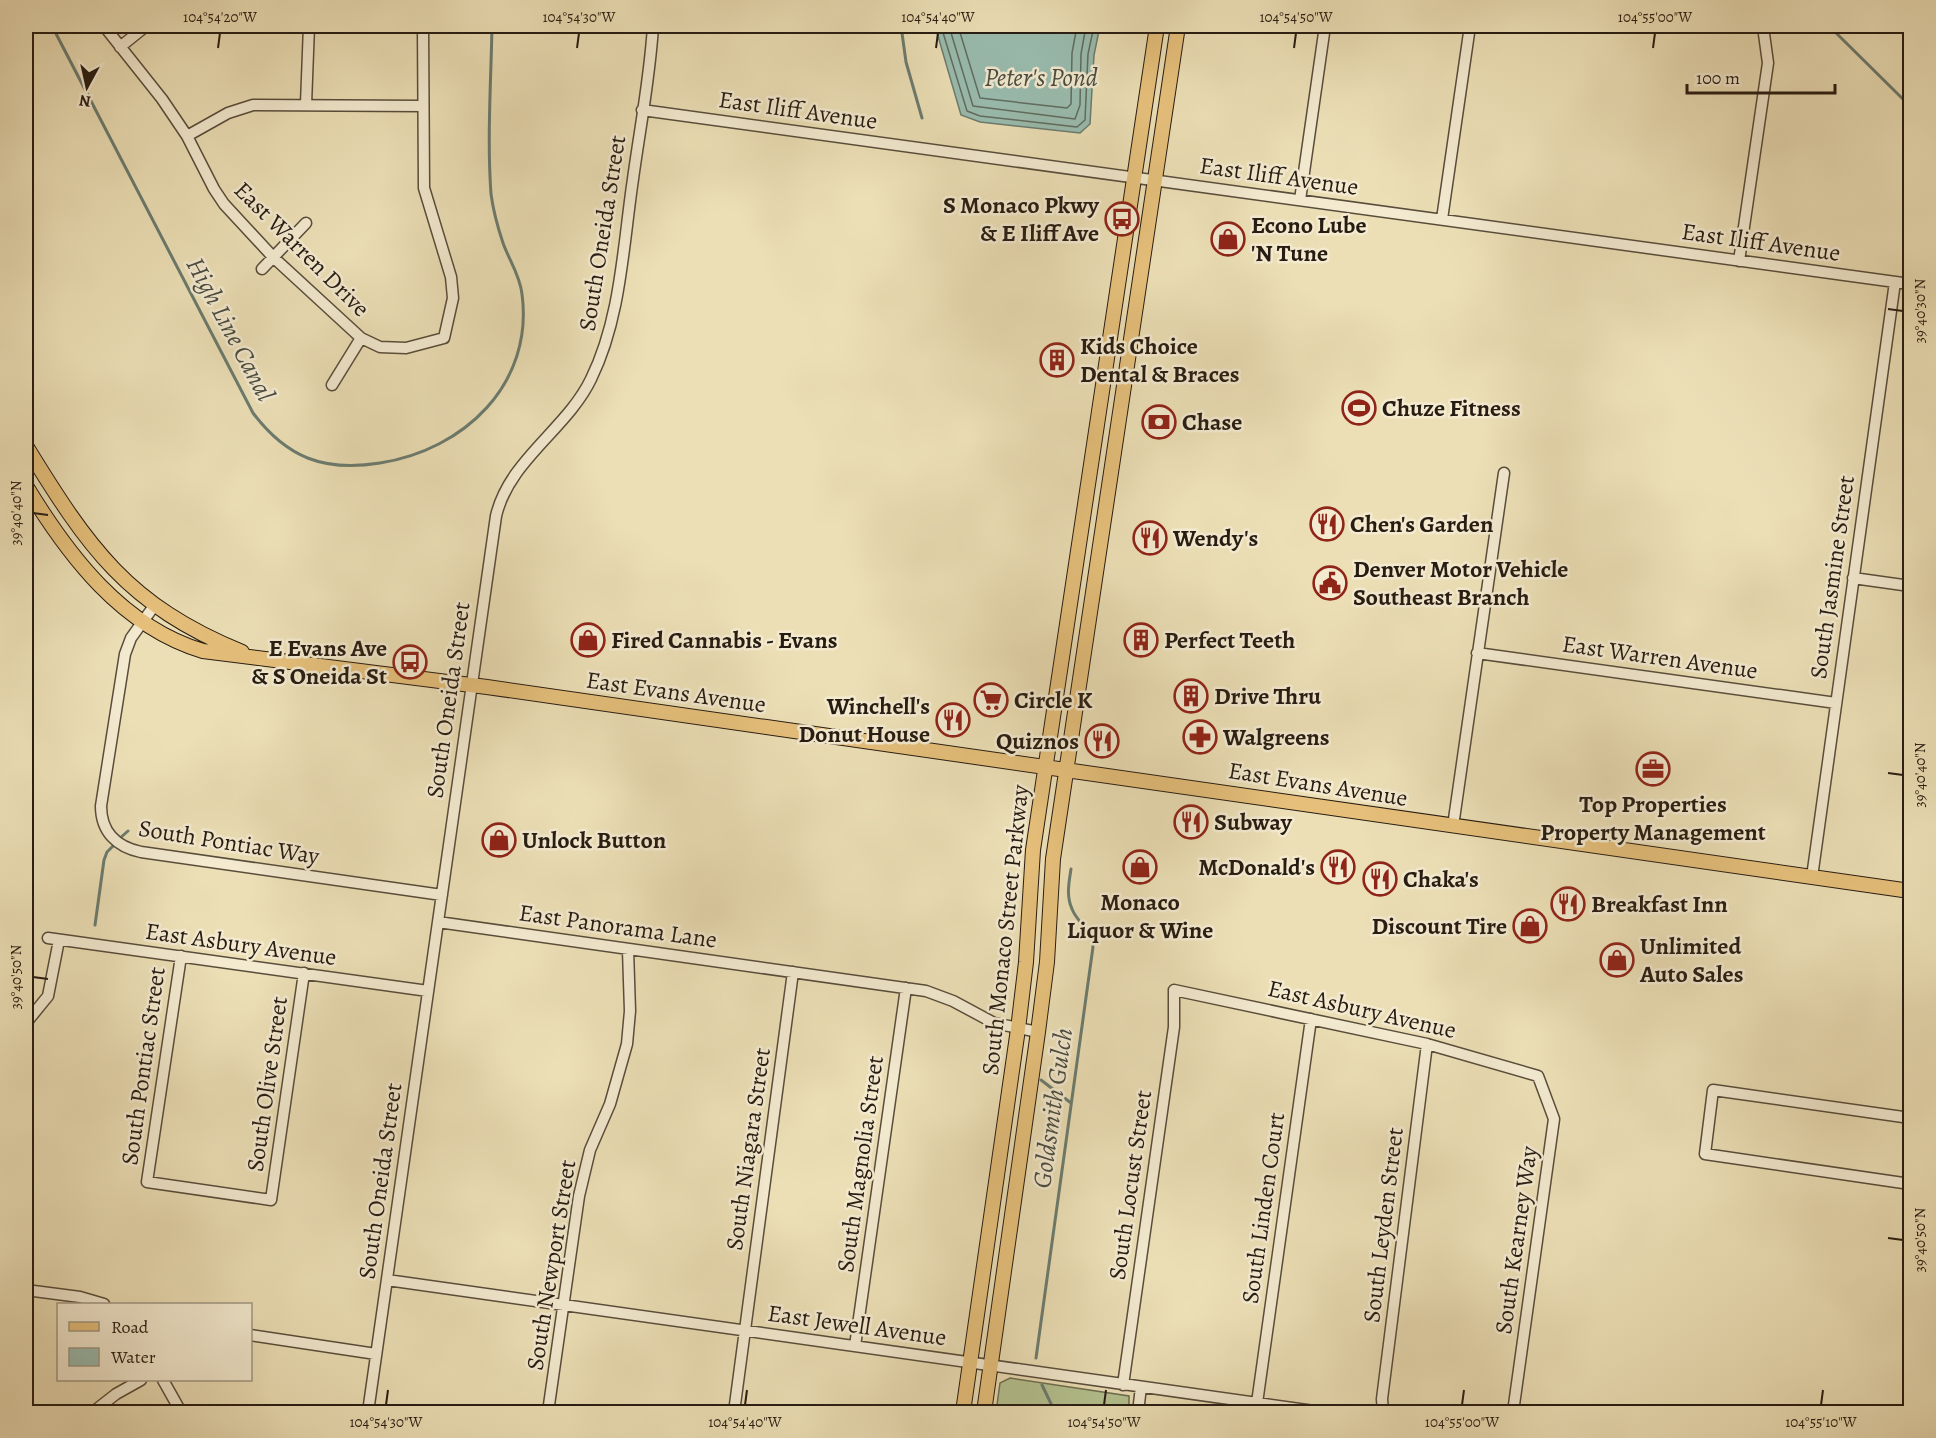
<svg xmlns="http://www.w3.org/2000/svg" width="1936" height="1438" viewBox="0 0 1936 1438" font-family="Alegreya,serif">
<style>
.green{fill:#b4c290;stroke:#6e6f51;stroke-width:1.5}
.water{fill:#99bcaf;stroke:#6b7c70;stroke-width:1.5}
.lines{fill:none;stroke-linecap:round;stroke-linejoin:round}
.shore{stroke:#606c60;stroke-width:1.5}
.stream{stroke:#6b7c70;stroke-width:3}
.minor-casing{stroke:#584d3b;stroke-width:13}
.major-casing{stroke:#271c12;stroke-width:16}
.minor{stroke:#f3ead0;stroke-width:10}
.major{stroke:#e6c07b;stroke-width:14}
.ticks{fill:none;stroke:#271c12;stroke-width:2}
.labels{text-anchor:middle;stroke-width:5;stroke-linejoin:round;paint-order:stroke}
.street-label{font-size:24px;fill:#271c12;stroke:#f3ead0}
.poi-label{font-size:24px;font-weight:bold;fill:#271c12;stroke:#f3ead0;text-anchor:start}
.water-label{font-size:26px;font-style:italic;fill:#494c41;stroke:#f3ead0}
.neatline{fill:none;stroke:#271c12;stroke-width:2}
.ticks-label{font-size:15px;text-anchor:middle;fill:#271c12}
</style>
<rect width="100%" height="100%" fill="#ecdfb6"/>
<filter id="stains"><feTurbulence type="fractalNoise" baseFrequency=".00333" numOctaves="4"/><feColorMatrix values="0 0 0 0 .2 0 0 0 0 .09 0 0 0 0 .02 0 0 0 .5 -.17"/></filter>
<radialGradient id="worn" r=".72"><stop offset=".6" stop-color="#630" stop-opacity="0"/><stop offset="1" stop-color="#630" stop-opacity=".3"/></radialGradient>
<!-- green -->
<path class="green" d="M1010,1378L1129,1396V1412H996L1000,1383Z"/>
<!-- water -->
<path class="water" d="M935,26H1100L1094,55L1090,124L1080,133L980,122L961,115Z"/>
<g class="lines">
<!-- shore -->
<path class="shore" d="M941,26L967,111L980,116L1077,127L1085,120L1088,54L1094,26
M949,26L973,106L1075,119L1080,105L1081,54L1086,26
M958,26L980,98L1067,108L1071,104L1072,53L1077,26"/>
<!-- stream -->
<path class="stream" d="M52,26L253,413C287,458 324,472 380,463C464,450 534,384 522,294C520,275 509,260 503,243C498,228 493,209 491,194C487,139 491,81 492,26
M901,26L906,62L922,118
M1829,26L1910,106
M119,839L128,831
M95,925L104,860L107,852L115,844
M1041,1080L1071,1103
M1036,1358L1093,947C1092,929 1078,924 1072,909C1066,896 1069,882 1071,869
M1042,1385L1055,1412"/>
<defs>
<path id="minor" d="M104,26L162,99L187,136L214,189L224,204L273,257L361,338L380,347L406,348L444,338L453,298L451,277L424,188L423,26
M120,47L146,26
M306,104L309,26
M642,110L1910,284
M187,136L228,113L253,105L423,106
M1300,200L1325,26
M1442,219L1470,26
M1739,261L1768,63L1764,34
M262,269L306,223
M332,385L361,338
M1853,578L1910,586
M154,606L131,638L125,654L101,806C101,832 117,847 141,852L442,895
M1477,653L1836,703
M1453,826L1504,473
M1812,877L1895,282
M438,922L926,991L953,1001L994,1023L1038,1032
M48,938L428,991
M181,956L147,1182L271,1200L304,973
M26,1023L48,996L59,940
M1910,1118L1713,1090L1705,1154L1910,1184
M387,1280L1321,1412
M26,1290L80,1297L104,1304
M250,1335L376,1354
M855,1346L906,988
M163,1380L181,1412
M1123,1385L1174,1027V990L1427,1044L1538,1076L1554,1119L1513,1412
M93,1412L116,1394L141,1380
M368,1412L496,516C509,460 567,429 591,379C621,318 623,246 633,179C640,128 650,77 653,26
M548,1412L579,1196L590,1150L610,1104L627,1044L630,1011L628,950
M734,1412L793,972
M1138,1412L1141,1387
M1259,1412L1257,1403L1311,1019
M1383,1412L1382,1399L1427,1044"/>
<path id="major" d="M26,446C88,547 127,605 242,652
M26,486C68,555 122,627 203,651L487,687L1910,891
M963,1412L1018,1029L1026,962L1033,850L1157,26
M984,1412L1038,1032L1047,962L1053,859L1178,26"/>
</defs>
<!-- minor casing -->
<use href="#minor" class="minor-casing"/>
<!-- major casing -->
<use href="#major" class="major-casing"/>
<!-- minor -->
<use href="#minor" class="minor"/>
<!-- major -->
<use href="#major" class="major"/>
</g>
<!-- ticks -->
<path class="ticks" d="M218,48L220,33M577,48L579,33M936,48L938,33M1294,48L1296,33M1653,48L1655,33M1888,309L1903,311M33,513L48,515M1888,773L1903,775M33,977L48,979M1888,1238L1903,1240M386,1405L388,1390M745,1405L747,1390M1104,1405L1106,1390M1462,1405L1464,1390M1821,1405L1823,1390"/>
<!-- icons -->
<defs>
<symbol id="bus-ring" viewBox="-11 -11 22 22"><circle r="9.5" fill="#f3ead0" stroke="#8f2418" stroke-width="1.5"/><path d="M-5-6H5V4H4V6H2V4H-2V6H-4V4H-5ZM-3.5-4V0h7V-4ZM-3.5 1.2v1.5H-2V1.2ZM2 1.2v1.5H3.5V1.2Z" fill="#8f2418"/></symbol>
<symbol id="shop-ring" viewBox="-11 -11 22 22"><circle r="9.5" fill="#f3ead0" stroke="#8f2418" stroke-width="1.5"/><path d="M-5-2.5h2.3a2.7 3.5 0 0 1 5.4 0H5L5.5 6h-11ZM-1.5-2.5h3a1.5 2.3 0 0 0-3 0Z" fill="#8f2418"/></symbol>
<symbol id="building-ring" viewBox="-11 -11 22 22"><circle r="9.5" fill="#f3ead0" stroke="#8f2418" stroke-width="1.5"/><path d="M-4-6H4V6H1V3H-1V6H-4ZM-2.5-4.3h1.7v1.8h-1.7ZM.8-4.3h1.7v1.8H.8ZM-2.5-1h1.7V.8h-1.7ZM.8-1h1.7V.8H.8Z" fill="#8f2418"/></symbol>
<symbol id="stadium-ring" viewBox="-11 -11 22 22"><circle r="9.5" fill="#f3ead0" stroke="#8f2418" stroke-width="1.5"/><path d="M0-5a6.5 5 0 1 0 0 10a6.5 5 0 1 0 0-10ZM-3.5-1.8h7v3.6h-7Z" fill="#8f2418"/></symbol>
<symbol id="bank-ring" viewBox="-11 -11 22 22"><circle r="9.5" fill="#f3ead0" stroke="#8f2418" stroke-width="1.5"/><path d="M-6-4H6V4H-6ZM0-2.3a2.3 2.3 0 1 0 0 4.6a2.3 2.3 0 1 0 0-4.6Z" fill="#8f2418"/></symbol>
<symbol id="restaurant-ring" viewBox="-11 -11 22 22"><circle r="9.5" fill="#f3ead0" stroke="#8f2418" stroke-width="1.5"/><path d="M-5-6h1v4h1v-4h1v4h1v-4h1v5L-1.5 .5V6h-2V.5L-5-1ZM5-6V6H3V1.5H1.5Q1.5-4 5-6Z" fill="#8f2418"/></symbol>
<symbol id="civic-ring" viewBox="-11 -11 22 22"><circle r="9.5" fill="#f3ead0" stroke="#8f2418" stroke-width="1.5"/><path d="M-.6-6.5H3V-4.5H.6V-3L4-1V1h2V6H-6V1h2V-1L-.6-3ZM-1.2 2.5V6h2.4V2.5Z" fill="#8f2418"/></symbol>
<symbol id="supermarket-ring" viewBox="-11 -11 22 22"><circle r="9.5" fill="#f3ead0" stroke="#8f2418" stroke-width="1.5"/><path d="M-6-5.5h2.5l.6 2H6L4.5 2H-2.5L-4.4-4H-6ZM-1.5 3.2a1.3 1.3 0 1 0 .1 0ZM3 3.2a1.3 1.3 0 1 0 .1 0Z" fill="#8f2418"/></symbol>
<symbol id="pharmacy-ring" viewBox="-11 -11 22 22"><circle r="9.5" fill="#f3ead0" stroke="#8f2418" stroke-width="1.5"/><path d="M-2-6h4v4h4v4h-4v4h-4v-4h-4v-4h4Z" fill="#8f2418"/></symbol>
<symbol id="office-ring" viewBox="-11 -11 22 22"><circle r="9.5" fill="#f3ead0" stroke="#8f2418" stroke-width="1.5"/><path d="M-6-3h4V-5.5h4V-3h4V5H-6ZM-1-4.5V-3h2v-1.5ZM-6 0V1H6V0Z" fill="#8f2418"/></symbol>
</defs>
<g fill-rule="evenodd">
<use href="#bus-ring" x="1103" y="200" width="38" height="38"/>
<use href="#shop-ring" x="1209" y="220" width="38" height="38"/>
<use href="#building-ring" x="1038" y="341" width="38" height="38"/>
<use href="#stadium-ring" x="1340" y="389" width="38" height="38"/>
<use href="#bank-ring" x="1140" y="403" width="38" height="38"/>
<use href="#restaurant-ring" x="1308" y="505" width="38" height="38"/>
<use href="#restaurant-ring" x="1131" y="519" width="38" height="38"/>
<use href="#civic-ring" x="1311" y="564" width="38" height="38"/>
<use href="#shop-ring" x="569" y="621" width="38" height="38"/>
<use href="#building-ring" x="1122" y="621" width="38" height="38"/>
<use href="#bus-ring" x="391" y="643" width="38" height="38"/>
<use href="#building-ring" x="1172" y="677" width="38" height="38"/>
<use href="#supermarket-ring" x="972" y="681" width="38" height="38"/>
<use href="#restaurant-ring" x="934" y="701" width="38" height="38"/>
<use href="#pharmacy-ring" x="1181" y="718" width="38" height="38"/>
<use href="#restaurant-ring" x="1083" y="722" width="38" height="38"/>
<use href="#office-ring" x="1634" y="750" width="38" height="38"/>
<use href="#restaurant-ring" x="1172" y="803" width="38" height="38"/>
<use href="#shop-ring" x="480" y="821" width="38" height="38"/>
<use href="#shop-ring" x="1121" y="848" width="38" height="38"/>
<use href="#restaurant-ring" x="1319" y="848" width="38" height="38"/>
<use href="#restaurant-ring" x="1361" y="860" width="38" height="38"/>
<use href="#restaurant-ring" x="1549" y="885" width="38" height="38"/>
<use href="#shop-ring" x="1511" y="907" width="38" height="38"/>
<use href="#shop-ring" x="1598" y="941" width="38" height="38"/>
</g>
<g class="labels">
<!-- street labels -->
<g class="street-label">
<text transform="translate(798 110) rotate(8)" y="8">East Iliff Avenue</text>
<text transform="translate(1279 176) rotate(8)" y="8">East Iliff Avenue</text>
<text transform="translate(602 233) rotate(-81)" y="8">South Oneida Street</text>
<text transform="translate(1761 242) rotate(8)" y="8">East Iliff Avenue</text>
<text transform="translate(302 249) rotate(45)" y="8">East Warren Drive</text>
<text transform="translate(1832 577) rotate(-82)" y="8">South Jasmine Street</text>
<text transform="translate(1660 657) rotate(8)" y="8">East Warren Avenue</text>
<text transform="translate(676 692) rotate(8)" y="8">East Evans Avenue</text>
<text transform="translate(448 700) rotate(-82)" y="8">South Oneida Street</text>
<text transform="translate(1318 784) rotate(9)" y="8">East Evans Avenue</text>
<text transform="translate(229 842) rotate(9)" y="8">South Pontiac Way</text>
<text transform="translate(618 926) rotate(8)" y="8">East Panorama Lane</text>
<text transform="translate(1005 930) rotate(-84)" y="8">South Monaco Street Parkway</text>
<text transform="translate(241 944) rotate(8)" y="8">East Asbury Avenue</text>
<text transform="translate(1362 1009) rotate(13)" y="8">East Asbury Avenue</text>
<text transform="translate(143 1066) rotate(-82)" y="8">South Pontiac Street</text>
<text transform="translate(267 1084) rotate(-82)" y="8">South Olive Street</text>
<text transform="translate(748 1149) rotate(-82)" y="8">South Niagara Street</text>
<text transform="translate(860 1164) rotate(-82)" y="8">South Magnolia Street</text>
<text transform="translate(380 1181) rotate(-82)" y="8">South Oneida Street</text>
<text transform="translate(1130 1185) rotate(-82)" y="8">South Locust Street</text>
<text transform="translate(1263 1208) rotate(-82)" y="8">South Linden Court</text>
<text transform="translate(1383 1225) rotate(-83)" y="8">South Leyden Street</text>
<text transform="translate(1516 1240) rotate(-82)" y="8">South Kearney Way</text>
<text transform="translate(551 1265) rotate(-81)" y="8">South Newport Street</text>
<text transform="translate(857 1325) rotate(8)" y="8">East Jewell Avenue</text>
</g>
<!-- poi labels -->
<g class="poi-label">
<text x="1099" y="213" text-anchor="end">S Monaco Pkwy<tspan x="1099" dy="28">&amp; E Iliff Ave</tspan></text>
<text x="1251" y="233">Econo Lube<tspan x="1251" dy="28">'N Tune</tspan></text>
<text x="1080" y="354">Kids Choice<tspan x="1080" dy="28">Dental &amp; Braces</tspan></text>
<text x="1382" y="416">Chuze Fitness</text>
<text x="1182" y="430">Chase</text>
<text x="1350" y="532">Chen's Garden</text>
<text x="1173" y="546">Wendy's</text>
<text x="1353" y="577">Denver Motor Vehicle<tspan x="1353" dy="28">Southeast Branch</tspan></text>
<text x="611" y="648">Fired Cannabis - Evans</text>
<text x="1164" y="648">Perfect Teeth</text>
<text x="387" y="656" text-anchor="end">E Evans Ave<tspan x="387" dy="28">&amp; S Oneida St</tspan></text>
<text x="1214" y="704">Drive Thru</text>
<text x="1014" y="708">Circle K</text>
<text x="930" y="714" text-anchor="end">Winchell's<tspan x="930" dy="28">Donut House</tspan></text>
<text x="1223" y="745">Walgreens</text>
<text x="1079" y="749" text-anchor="end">Quiznos</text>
<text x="1653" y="812" text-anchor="middle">Top Properties<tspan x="1653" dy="28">Property Management</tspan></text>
<text x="1214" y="830">Subway</text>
<text x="522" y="848">Unlock Button</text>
<text x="1315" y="875" text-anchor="end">McDonald's</text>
<text x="1403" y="887">Chaka's</text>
<text x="1140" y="910" text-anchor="middle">Monaco<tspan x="1140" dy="28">Liquor &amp; Wine</tspan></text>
<text x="1591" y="912">Breakfast Inn</text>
<text x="1507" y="934" text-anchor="end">Discount Tire</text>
<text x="1640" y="954">Unlimited<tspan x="1640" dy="28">Auto Sales</tspan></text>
</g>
<!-- water labels -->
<g class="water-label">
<text x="1041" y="86">Peter's Pond</text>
<text transform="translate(231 329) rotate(62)" y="9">High Line Canal</text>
<text transform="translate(1052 1108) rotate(-82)" y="9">Goldsmith Gulch</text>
</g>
</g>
<!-- margin -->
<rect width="1936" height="1438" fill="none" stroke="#ecdfb6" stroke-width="66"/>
<!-- legend -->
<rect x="57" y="1303" width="195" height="78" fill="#f3ead0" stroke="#a19884" stroke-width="1.5"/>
<rect x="69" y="1322" width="30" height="9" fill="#e6c07b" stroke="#a19884" stroke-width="1.5"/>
<text x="111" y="1333" font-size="18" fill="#271c12">Road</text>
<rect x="69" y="1348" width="30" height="18" fill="#99bcaf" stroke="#a19884" stroke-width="1.5"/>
<text x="111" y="1363" font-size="18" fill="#271c12">Water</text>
<!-- north arrow -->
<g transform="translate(87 87) rotate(188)" stroke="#f3ead0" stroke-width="4.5" paint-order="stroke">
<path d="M0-4.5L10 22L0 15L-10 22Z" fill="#271c12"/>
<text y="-9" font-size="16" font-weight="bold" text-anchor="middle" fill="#271c12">N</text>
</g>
<!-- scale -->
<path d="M1687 84v9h148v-9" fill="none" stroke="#271c12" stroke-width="3"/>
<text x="1696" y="84" font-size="18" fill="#271c12" stroke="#f3ead0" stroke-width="4.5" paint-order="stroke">100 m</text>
<rect x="33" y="33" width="1870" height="1372" class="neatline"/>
<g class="ticks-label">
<text x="220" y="22">104°54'20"W</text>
<text x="579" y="22">104°54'30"W</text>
<text x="938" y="22">104°54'40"W</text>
<text x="1296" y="22">104°54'50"W</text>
<text x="1655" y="22">104°55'00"W</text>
<text transform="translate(1920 311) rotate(-90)" y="5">39°40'30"N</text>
<text transform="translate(16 513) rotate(-90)" y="5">39°40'40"N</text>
<text transform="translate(1920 775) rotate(-90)" y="5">39°40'40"N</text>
<text transform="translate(16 977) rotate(-90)" y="5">39°40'50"N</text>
<text transform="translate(1920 1240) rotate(-90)" y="5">39°40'50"N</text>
<text x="386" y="1427">104°54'30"W</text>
<text x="745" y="1427">104°54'40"W</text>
<text x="1104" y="1427">104°54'50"W</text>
<text x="1462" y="1427">104°55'00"W</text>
<text x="1821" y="1427">104°55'10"W</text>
</g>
<rect width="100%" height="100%" filter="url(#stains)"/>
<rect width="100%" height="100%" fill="url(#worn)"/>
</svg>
